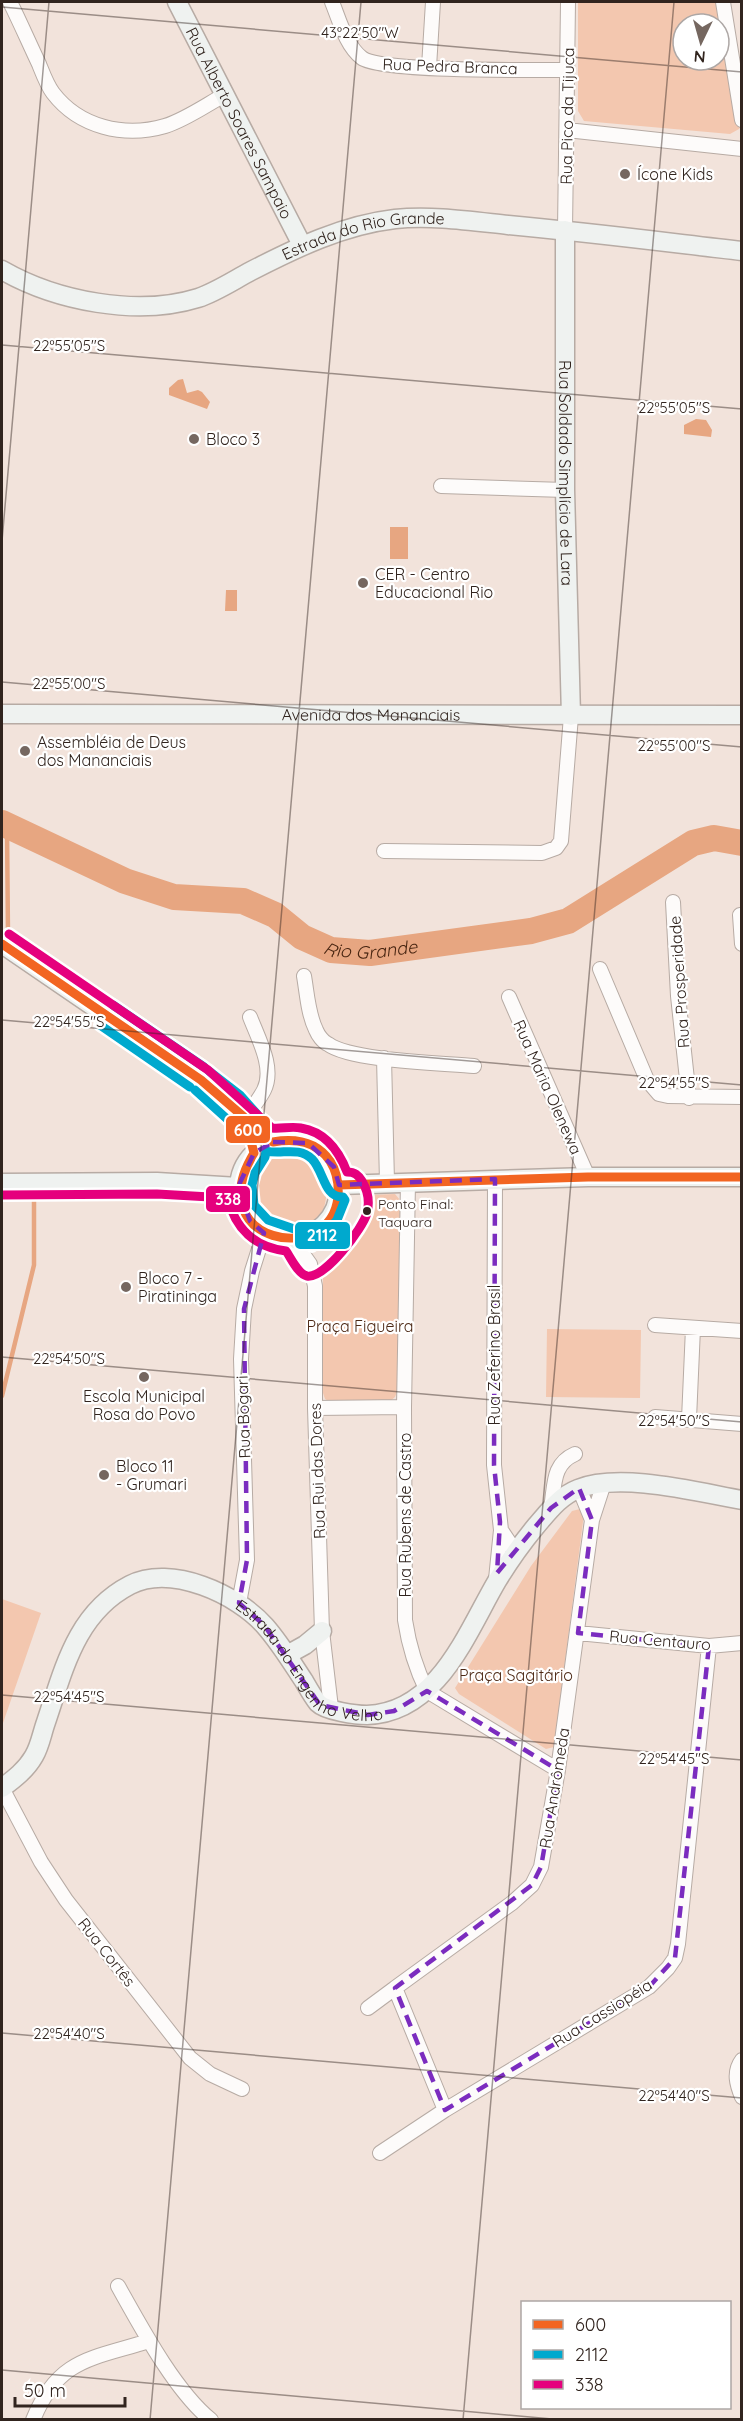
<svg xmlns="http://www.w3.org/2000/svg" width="743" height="2421" viewBox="0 0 743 2421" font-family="Quicksand,sans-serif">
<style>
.green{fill:#f3c7af;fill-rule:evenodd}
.water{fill:#e7a681}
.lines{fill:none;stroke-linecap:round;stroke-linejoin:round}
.stream{stroke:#e7a681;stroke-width:4.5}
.river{stroke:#e7a681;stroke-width:26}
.street-casing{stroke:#b7aba4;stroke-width:16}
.secondary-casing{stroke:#b7aba4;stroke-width:21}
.street{stroke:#fdfbfa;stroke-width:14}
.secondary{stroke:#eff2f0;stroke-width:18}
.bus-1-casing{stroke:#fff;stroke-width:14}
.bus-2-casing{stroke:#fff;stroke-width:14}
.bus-3-casing{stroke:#fff;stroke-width:14}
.bus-1{stroke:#f26522;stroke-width:9}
.bus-2{stroke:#00a9ce;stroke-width:9}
.bus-3{stroke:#e5007d;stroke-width:9}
.marked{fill:none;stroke:#7b2cbf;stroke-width:4.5;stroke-dasharray:12 8;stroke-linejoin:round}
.ticks{fill:none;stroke:#31241e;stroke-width:1.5;stroke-opacity:0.45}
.poi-dot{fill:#756760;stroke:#fff;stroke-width:2}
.bus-dot{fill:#31241e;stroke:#fff;stroke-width:2}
.labels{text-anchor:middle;stroke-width:4.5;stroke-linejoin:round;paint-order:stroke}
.bus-label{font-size:14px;fill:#31241e;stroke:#fff;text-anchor:start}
.street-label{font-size:16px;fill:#31241e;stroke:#fff}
.poi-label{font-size:16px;fill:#31241e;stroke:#fff;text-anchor:start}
.park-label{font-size:16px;fill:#4d2915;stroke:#fff}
.water-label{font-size:18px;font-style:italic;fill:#482511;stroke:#fff}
.ticks-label{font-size:15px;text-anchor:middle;fill:#31241e;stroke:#fff;stroke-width:4.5;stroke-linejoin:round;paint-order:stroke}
.line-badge{stroke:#fff;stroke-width:2}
.badge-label{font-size:16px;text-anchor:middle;font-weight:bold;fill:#fff}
</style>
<rect width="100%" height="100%" fill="#f2e3db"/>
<!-- green -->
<path class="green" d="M578,2H722L741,126L739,129L730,134L584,121L578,111ZM683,24H719V60H683Z
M283,1151C290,1153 298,1153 305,1156C324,1163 330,1190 324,1207C316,1227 284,1239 265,1226C244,1212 242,1177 262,1161C267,1157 276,1154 283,1151Z
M395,1194L400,1200L398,1389L395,1397L387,1404L332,1403L325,1399L323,1393V1265L347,1244L361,1218L365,1198L370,1195Z
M547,1329L641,1330L640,1398L546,1397Z
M580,1509L584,1514L554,1747L546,1749L459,1694L455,1688L531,1566L572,1511Z
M2,1599L41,1613L3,1723H2Z"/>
<!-- water -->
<path class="water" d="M183,379L187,393L198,390L202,392L210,402L207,409L169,395V388L178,380Z
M696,419L706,420L712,430L711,437L684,434V425Z
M390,527H408V559H390Z
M226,590H237V611H225Z"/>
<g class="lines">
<!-- stream -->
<path class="stream" d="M7,828L8,936
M2,1396L34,1265V1196"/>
<!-- river -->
<path class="river" id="s1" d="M2,823L125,881L174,897L243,901L275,915L302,937L331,950L370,953L531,931L568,921L693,843L714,838L742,843"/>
<defs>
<path id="street" d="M10,2C20,22 29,43 39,64C43,74 47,85 53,93C79,127 124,138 165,126C185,120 206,105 226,94
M332,2C339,19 346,46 362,58C381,72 534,70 567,70
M723,2L742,120
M429,67L433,2
M567,130L742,149
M565,230L568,2
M441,486L565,490
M384,851L542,853L556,848L561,841L571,716
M673,902L678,996L689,1098
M740,915L742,944
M600,969L647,1080L659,1094L668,1096L742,1097
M304,976C307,993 308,1014 316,1030C318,1035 323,1042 328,1044C351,1061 442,1063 474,1066
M509,997L588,1177
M384,1058L387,1182
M245,1118C251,1109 259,1100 264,1090C275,1068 258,1038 250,1017
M495,1179L494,1465L501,1530L515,1551
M408,1182L404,1407L405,1620C409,1646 415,1667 427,1691L558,1770
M293,1240L310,1264L315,1286V1408L322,1631L331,1708
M655,1325L742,1331
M315,1408L404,1407
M655,1417L742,1424
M689,1419L693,1328
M579,1488L592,1520
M551,1508C555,1485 552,1464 575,1454
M496,1579L501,1530
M239,1603L247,1560L241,1359L244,1309L252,1271L264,1233
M578,1633L709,1646L742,1643
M2,1788L41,1862L66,1900L190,2058L210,2074L242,2089
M368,2008L395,1988
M742,2060C733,2072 737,2085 742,2097
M445,2110L395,1988L512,1903L532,1885L541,1867L558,1770L592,1520L604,1483
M380,2153L445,2110L649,1987L668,1968L675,1958L678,1944L709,1646
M118,2286C141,2327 175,2391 211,2420
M33,2420C58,2358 92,2359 149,2341"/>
<g id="secondary">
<path id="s2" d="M177,2L302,245"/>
<path id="s3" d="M565,230V490L571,716"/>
<path id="s4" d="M2,270C56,301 137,317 198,298C216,292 234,280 251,271C296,248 343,225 395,219C431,215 471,221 508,225C586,232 664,242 742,251"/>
<path id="s5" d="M2,714L742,715"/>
<path d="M2,944L201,1080C224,1099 247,1126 273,1142"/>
<circle cx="289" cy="1189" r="50"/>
<path d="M2,1183L157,1182L238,1187"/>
<path d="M339,1185L588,1177H742"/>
<path d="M287,1655L305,1645L322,1631"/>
<path id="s6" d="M2,1788C14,1779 26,1770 34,1756C40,1746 42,1733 46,1722C64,1669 76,1613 130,1585C171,1564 237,1594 265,1626C280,1643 292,1663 304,1681C308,1688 313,1697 318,1703C326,1711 356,1715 367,1715C438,1713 467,1632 497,1581C509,1561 522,1543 536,1526C549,1511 560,1496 578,1489C620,1472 697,1492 742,1500"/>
</g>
</defs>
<!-- street casing -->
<use href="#street" class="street-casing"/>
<!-- secondary casing -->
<use href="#secondary" class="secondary-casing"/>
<!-- street -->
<use href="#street" class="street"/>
<!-- secondary -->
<use href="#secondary" class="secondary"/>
<defs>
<path id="bus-1" d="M2,944L201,1080L245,1118L254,1153C199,1243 331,1268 338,1197C339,1184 337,1172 330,1161C316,1141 296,1138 273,1142
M339,1185L588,1177H742"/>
<path id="bus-2" d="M113,1005L204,1067
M100,1025L190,1087
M209,1071L240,1095L257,1114
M195,1090L237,1128
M266,1151C282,1155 298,1146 312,1159C324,1171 324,1198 343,1197L345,1200L337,1220L312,1246L300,1231L268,1220L254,1205L252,1185L255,1173L265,1157Z"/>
<path id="bus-3" d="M2,1195L157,1194L228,1198C235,1229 255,1247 286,1251C291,1258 298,1274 307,1276C325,1279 363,1228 367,1213C370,1201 368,1191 362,1181C358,1175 355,1172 347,1172C339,1151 325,1132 301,1128C291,1126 282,1129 272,1128L208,1070L9,934"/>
</defs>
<!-- bus-1 casing -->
<use href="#bus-1" class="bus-1-casing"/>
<!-- bus-2 casing -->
<use href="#bus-2" class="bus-2-casing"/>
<!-- bus-3 casing -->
<use href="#bus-3" class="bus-3-casing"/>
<!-- bus-1 -->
<use href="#bus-1" class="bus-1"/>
<!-- bus-2 -->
<use href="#bus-2" class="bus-2"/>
<!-- bus-3 -->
<use href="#bus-3" class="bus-3"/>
</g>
<!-- marked area -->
<path class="marked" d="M273,1142L308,1143L334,1167L339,1185L495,1179L494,1465L500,1522L497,1573L551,1508L579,1488L592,1520L578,1633L709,1646L675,1958L649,1987L445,2110L395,1988L532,1885L541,1867L558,1770L427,1691L394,1711L368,1715L320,1705L264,1625L239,1603L247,1560L244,1309L264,1233L250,1221L238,1187L254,1153Z"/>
<!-- ticks -->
<path class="ticks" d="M2,7L742,72M2,345L742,409M2,541L49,2M2,682L742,747M2,1020L742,1085M2,1357L742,1422M2,1695L742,1760M2,2033L742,2098M2,2370L563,2420M150,2420L361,2M463,2420L674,2"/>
<!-- markers -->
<g class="poi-dot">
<circle cx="625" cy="174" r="6"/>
<circle cx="194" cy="439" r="6"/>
<circle cx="363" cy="583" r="6"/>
<circle cx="25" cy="751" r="6"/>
<circle cx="126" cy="1287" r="6"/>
<circle cx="144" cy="1377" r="6"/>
<circle cx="104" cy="1475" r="6"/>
</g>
<circle class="bus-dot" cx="367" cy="1211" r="5"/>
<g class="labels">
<!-- bus labels -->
<g class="bus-label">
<text x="378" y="1209">Ponto Final:<tspan x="378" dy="18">Taquara</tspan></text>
</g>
<!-- street labels -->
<g class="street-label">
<text transform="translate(450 66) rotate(2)" y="6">Rua Pedra Branca</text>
<text transform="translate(567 116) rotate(-89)" y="6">Rua Pico da Tijuca</text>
<text dy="6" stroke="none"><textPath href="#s2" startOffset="136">Rua Alberto Soares Sampaio</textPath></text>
<text dy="6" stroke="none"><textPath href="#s4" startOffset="382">Estrada do Rio Grande</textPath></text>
<text dy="6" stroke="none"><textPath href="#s3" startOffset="243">Rua Soldado Simplício de Lara</textPath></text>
<text dy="6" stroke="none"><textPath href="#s5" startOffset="369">Avenida dos Mananciais</textPath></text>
<text transform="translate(679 982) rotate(-94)" y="6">Rua Prosperidade</text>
<text transform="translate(548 1087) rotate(66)" y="6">Rua Maria Olenewa</text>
<text transform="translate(494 1355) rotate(-90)" y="6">Rua Zeferino Brasil</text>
<text transform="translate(243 1417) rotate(-92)" y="6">Rua Bogari</text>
<text transform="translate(317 1471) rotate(-92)" y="6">Rua Rui das Dores</text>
<text transform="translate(405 1515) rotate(-90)" y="6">Rua Rubens de Castro</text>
<text transform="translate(660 1640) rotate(5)" y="6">Rua Centauro</text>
<text dy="6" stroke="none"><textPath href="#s6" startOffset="459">Estrada do Engenho Velho</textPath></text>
<text transform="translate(554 1788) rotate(-81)" y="6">Rua Andrômeda</text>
<text transform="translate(107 1952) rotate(52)" y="6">Rua Cortês</text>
<text transform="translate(602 2013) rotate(-32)" y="6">Rua Cassiopéia</text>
</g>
<!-- poi labels -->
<g class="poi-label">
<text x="637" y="180">Ícone Kids</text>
<text x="206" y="445">Bloco 3</text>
<text x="375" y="580">CER - Centro<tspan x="375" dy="18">Educacional Rio</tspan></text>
<text x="37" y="748">Assembléia de Deus<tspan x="37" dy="18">dos Mananciais</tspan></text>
<text x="138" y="1284">Bloco 7 -<tspan x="138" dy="18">Piratininga</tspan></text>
<text x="144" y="1402" text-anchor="middle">Escola Municipal<tspan x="144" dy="18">Rosa do Povo</tspan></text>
<text x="116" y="1472">Bloco 11<tspan x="116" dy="18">- Grumari</tspan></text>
</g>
<!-- park labels -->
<g class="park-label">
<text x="360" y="1332">Praça Figueira</text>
<text x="516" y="1681">Praça Sagitário</text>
</g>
<!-- water labels -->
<g class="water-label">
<text dy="6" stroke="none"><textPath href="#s1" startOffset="398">Rio Grande</textPath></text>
</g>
</g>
<g class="ticks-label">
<text x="360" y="38">43°22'50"W</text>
<text x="69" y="351">22°55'05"S</text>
<text x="674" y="413">22°55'05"S</text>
<text x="69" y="689">22°55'00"S</text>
<text x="674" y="751">22°55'00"S</text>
<text x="69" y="1027">22°54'55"S</text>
<text x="674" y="1088">22°54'55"S</text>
<text x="69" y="1364">22°54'50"S</text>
<text x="674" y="1426">22°54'50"S</text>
<text x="69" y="1702">22°54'45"S</text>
<text x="674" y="1764">22°54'45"S</text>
<text x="69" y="2039">22°54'40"S</text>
<text x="674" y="2101">22°54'40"S</text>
</g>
<g class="line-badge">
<rect x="225" y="1115" width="46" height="29" rx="6" fill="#f26522"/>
<rect x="205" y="1185" width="46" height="28" rx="6" fill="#e5007d"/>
<rect x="294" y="1221" width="57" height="29" rx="6" fill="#00a9ce"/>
</g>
<g class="badge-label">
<text x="248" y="1136">600</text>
<text x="228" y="1205">338</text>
<text x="322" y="1241">2112</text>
</g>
<!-- border -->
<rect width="743" height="2421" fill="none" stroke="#31241e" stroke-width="6"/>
<!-- legend -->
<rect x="521" y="2301" width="210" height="108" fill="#ffffff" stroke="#ada7a5" stroke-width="1.5"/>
<rect x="533" y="2320" width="30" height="9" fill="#f26522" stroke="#ada7a5" stroke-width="1.5"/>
<text x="575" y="2331" font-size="18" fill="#31241e">600</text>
<rect x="533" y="2350" width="30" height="9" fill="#00a9ce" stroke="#ada7a5" stroke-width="1.5"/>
<text x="575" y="2361" font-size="18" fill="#31241e">2112</text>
<rect x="533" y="2380" width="30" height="9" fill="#e5007d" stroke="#ada7a5" stroke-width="1.5"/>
<text x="575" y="2391" font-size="18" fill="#31241e">338</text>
<!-- north arrow -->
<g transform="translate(701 42) rotate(185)"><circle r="28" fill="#ffffff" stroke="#ada7a5" stroke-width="1.5"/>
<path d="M0-4.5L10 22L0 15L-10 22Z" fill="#756760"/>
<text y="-9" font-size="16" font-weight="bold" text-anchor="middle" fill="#31241e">N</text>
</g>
<!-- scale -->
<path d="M15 2397v9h110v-9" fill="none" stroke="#31241e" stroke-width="3"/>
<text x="24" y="2397" font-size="18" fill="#31241e" stroke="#ffffff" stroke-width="4.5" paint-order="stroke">50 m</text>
</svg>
